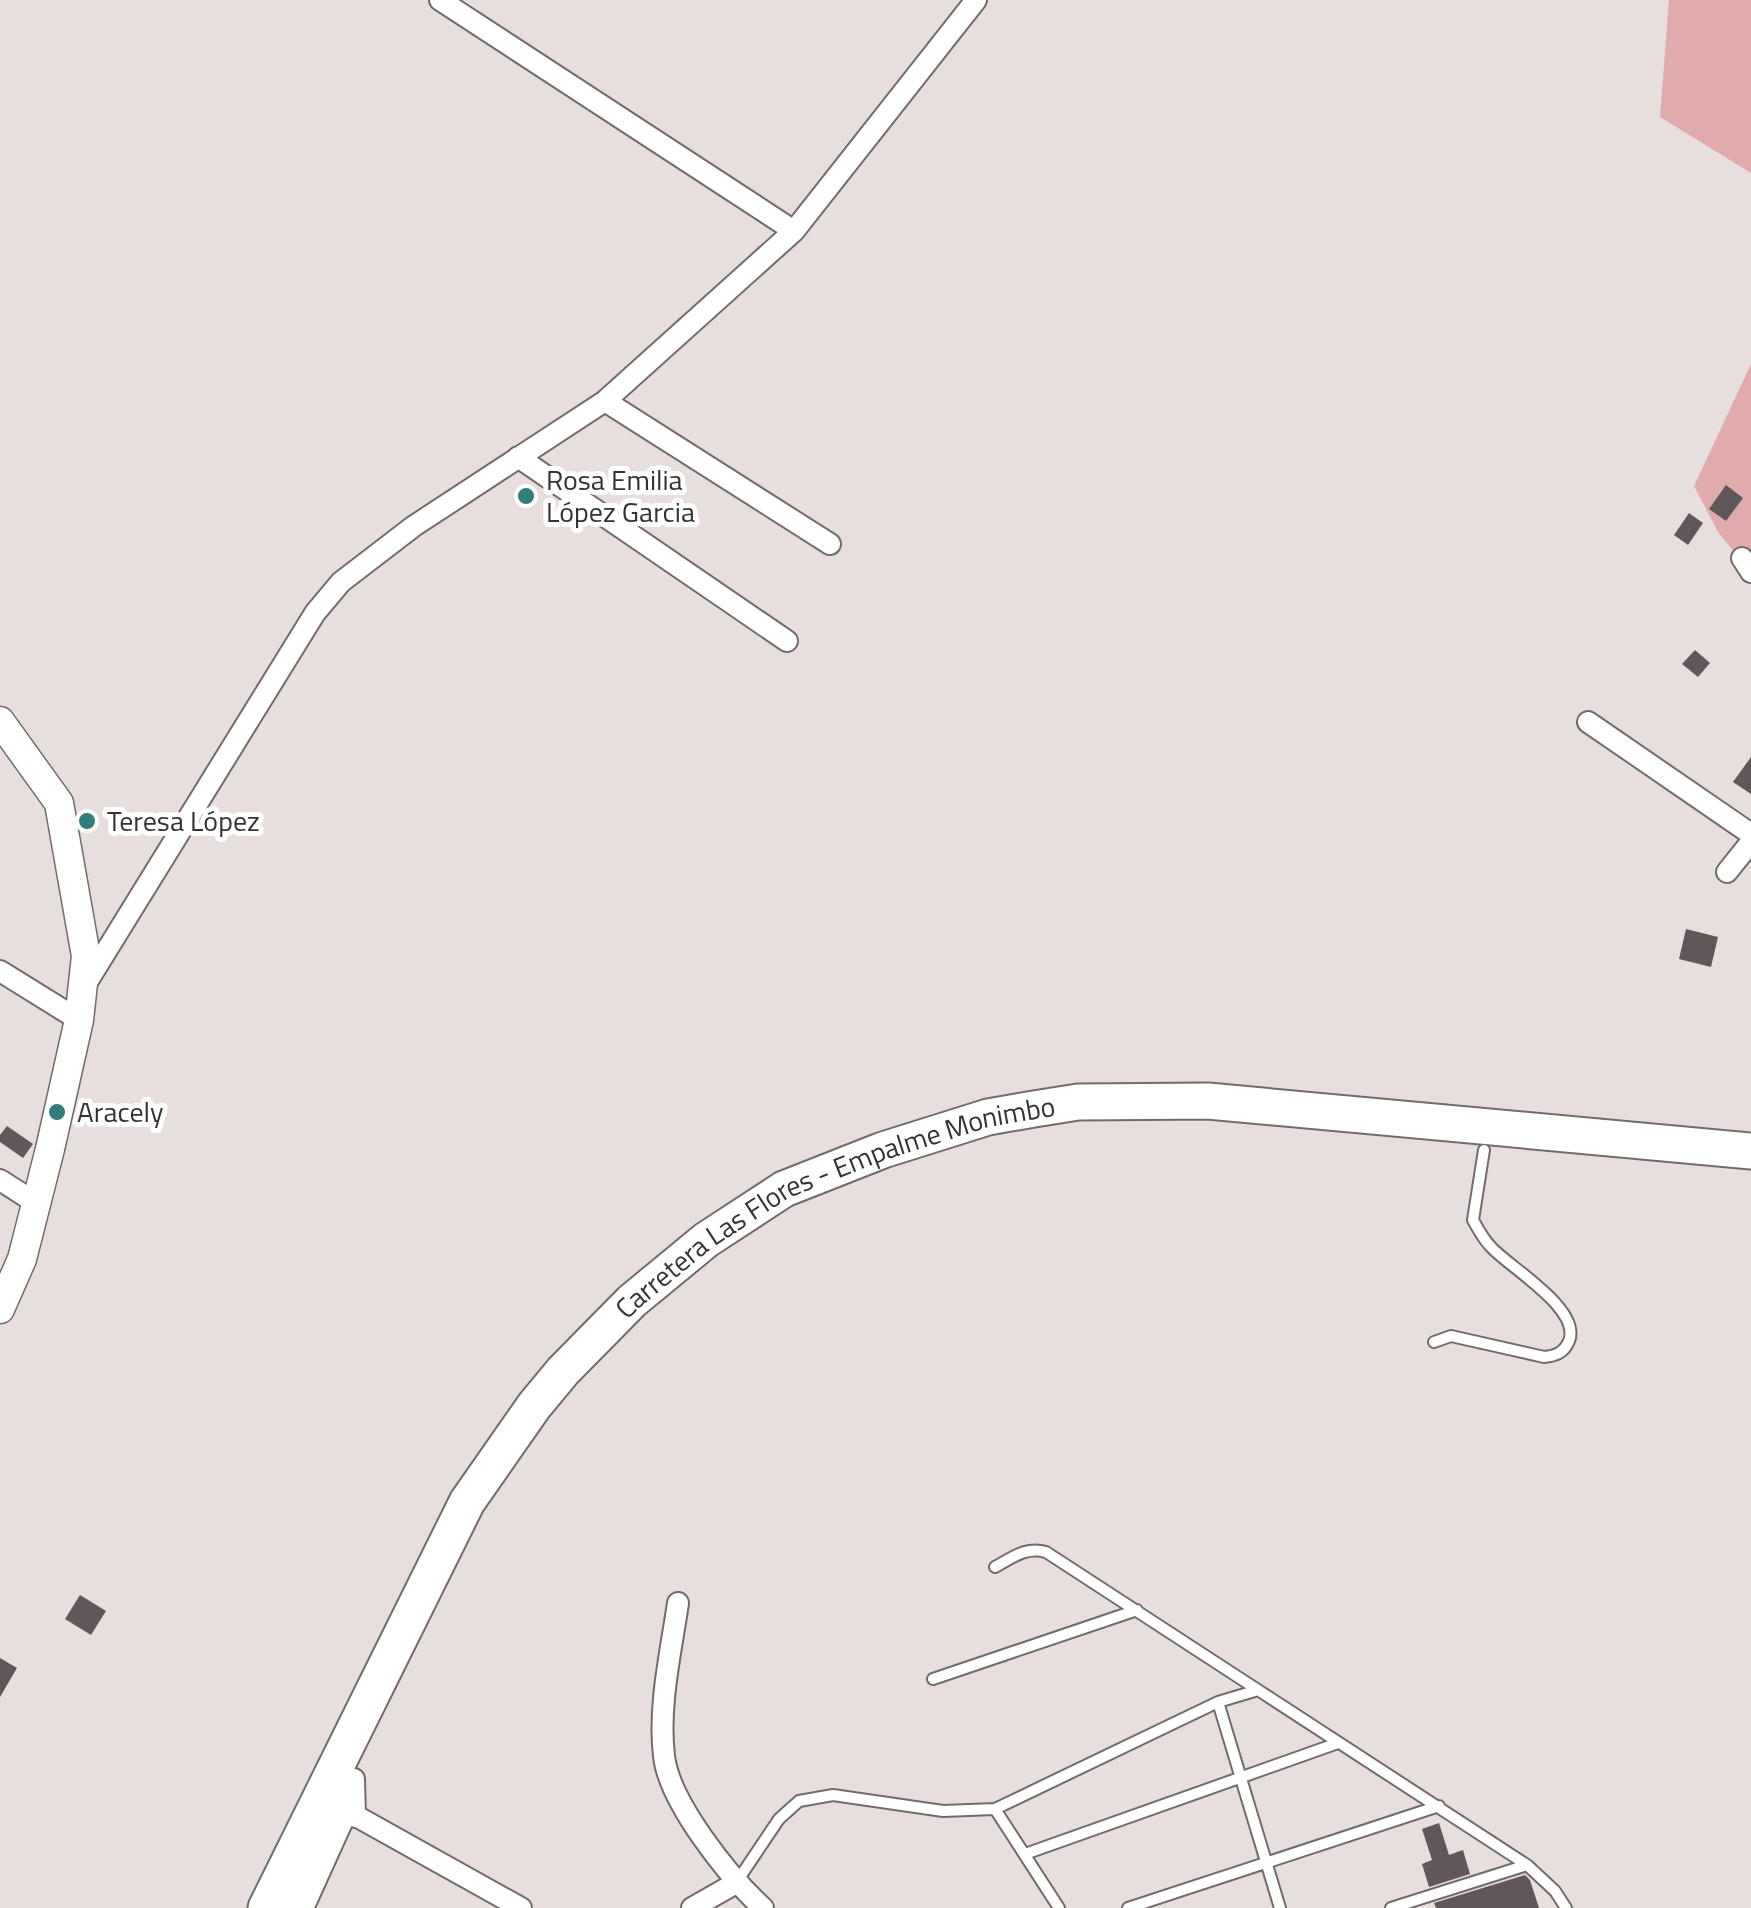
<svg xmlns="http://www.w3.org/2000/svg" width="1751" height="1908" viewBox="0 0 1751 1908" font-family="'Titillium Web',sans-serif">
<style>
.green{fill:#dfabad}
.building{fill:#605858}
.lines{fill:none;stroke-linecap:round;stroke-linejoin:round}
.lane-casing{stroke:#736b6b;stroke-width:14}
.street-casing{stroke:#736b6b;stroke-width:24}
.secondary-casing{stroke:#736b6b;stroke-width:31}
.highway-casing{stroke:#736b6b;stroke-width:39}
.lane{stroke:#fff;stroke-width:10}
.street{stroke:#fff;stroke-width:20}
.secondary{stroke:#fff;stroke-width:28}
.highway{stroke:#fff;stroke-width:35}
.poi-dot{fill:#337c7c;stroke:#fff;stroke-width:4}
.labels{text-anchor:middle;stroke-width:10;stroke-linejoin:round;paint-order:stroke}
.poi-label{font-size:28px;fill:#363232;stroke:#fff;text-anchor:start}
.street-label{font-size:28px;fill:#363232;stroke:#fff}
</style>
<rect width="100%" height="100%" fill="#e7dede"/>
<!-- green -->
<path class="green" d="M1669,0H1751V173L1660,117Z
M1751,364V572L1718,532L1694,486Z"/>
<!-- building -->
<path class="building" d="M1726,485L1743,498L1726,521L1709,509Z
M1689,513L1703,523L1688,545L1674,535Z
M1695,650L1710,663L1698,677L1682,664Z
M1751,757V794L1733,782Z
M1686,929L1718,937L1711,967L1679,959Z
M7,1126L33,1144L23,1158L0,1142V1135Z
M80,1595L106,1611L91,1635L65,1619Z
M0,1658L17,1668L0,1697Z
M1439,1823L1449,1855L1463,1850L1470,1874L1429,1887L1422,1864L1432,1860L1422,1829Z
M1525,1875L1530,1880L1539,1908H1436L1434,1903Z"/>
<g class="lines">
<defs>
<path id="lane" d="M1434,1342L1451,1336L1544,1357C1555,1356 1564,1353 1569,1341C1582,1309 1509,1267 1491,1247C1483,1239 1478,1229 1473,1220L1484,1150
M995,1567C1012,1558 1026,1546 1046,1552L1258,1690
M933,1679L1137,1610
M1218,1702L1280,1908
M995,1809L1218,1702L1258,1690L1527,1865L1555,1891L1566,1908
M1025,1854L1338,1743
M736,1883L779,1819L799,1801L833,1795L943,1811L995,1809L1059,1908
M1128,1908L1439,1806
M1391,1908L1527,1865"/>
<path id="street" d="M440,0L794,231
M605,401L830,544
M518,457L787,641
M1742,558L1751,572
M1588,722L1751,834
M1727,872L1751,842
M0,971L79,1020
M84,987L315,613L341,582L414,526L605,401L794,231L976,0
M0,1180L36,1203
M678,1603C671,1652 658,1706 664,1756C669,1802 729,1877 763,1908
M354,1779L355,1817
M356,1816L521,1908
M692,1908L736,1883"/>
<path id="secondary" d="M0,721L59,803L86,956L79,1020L50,1149L22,1259L0,1309"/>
<g id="highway">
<path id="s1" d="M266,1908L467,1502L534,1406L563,1371L632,1301L706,1240L784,1189L883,1150L988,1117L1034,1109L1078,1102L1208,1101L1751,1151"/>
<path d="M295,1908L342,1804"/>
</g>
</defs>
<!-- lane casing -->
<use href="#lane" class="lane-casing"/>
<!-- street casing -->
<use href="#street" class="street-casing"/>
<!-- secondary casing -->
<use href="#secondary" class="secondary-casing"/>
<!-- highway casing -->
<use href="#highway" class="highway-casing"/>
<!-- lane -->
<use href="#lane" class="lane"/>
<!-- street -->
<use href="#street" class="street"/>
<!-- secondary -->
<use href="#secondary" class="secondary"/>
<!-- highway -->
<use href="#highway" class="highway"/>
</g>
<!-- markers -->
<g class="poi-dot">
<circle cx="526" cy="496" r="10"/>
<circle cx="87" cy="821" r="10"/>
<circle cx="57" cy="1112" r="10"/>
</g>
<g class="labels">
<!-- poi labels -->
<g class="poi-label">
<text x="546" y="490">Rosa Emilia<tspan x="546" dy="32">López Garcia</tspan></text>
<text x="107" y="831">Teresa López</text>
<text x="77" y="1122">Aracely</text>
</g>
<!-- street labels -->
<g class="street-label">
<text dy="10" stroke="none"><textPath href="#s1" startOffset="942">Carretera Las Flores - Empalme Monimbo</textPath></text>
</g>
</g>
</svg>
